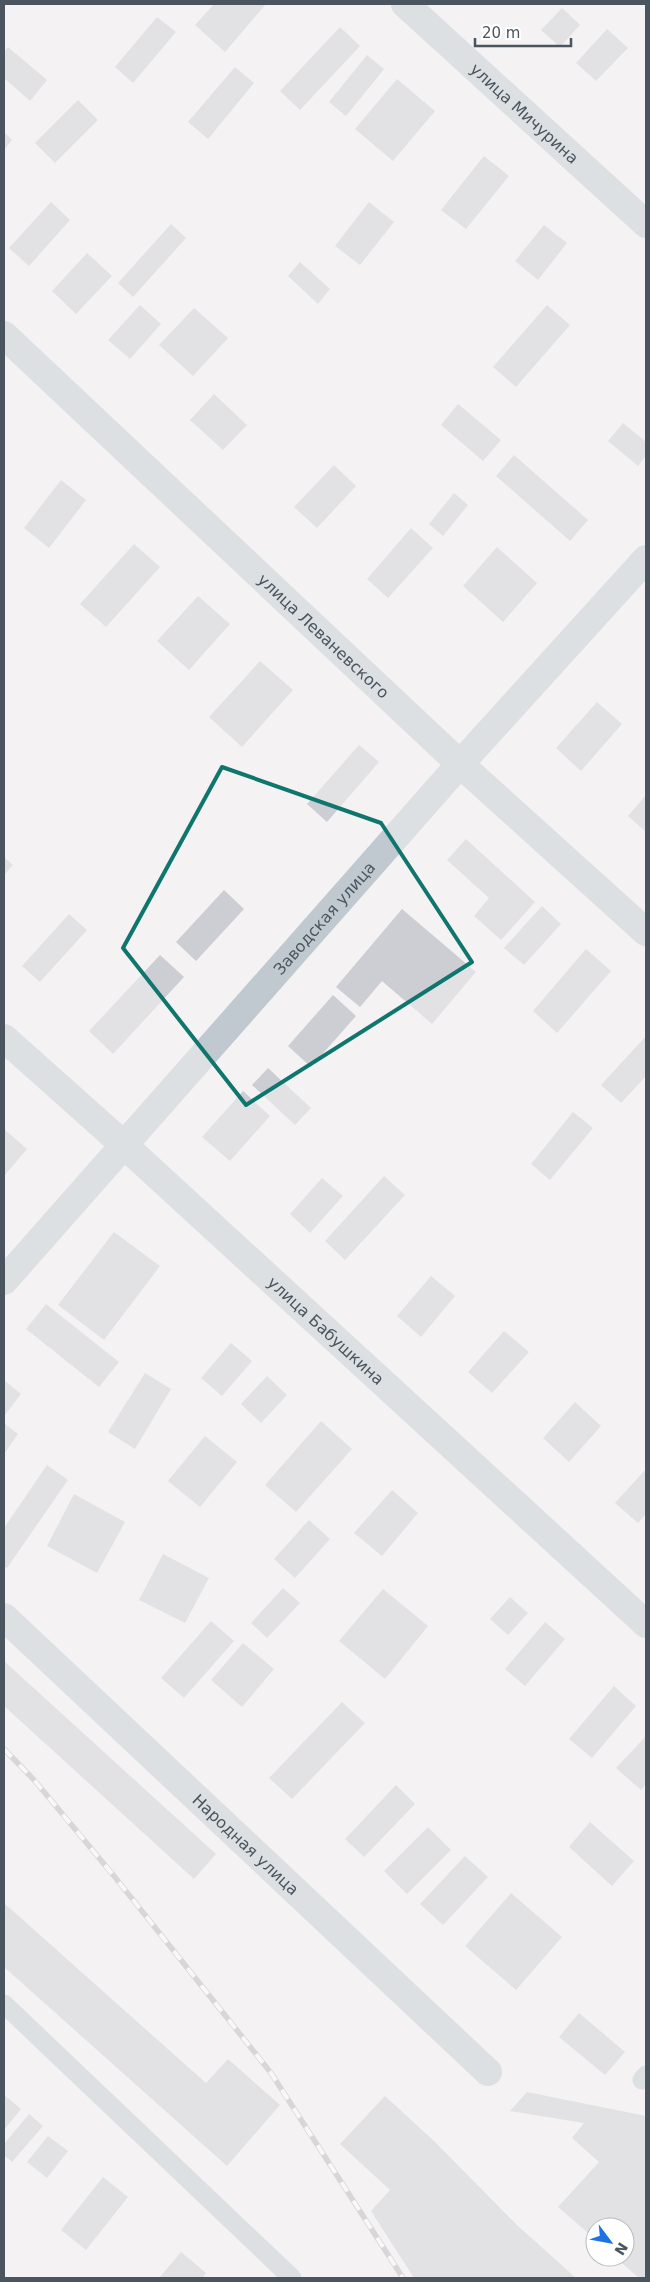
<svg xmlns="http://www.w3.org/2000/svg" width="650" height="2282" viewBox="0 0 650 2282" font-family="'DejaVu Sans',sans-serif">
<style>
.building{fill:#ccced4}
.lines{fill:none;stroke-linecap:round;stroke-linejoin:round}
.lane{stroke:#c0c9d0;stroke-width:19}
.street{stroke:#c0c9d0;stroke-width:28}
.rail-casing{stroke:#b4b7bc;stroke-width:5.5}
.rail{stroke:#fff;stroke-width:4;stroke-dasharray:11;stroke-linecap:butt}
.marked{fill:none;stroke:#0f766e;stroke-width:4;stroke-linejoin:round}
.labels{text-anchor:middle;stroke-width:4;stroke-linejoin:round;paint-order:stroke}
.street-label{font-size:16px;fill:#4a555f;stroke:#fff}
</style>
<rect width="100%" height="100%" fill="#f4f2f2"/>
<!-- building -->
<path class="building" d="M214,4H266L225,52L195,25Z
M562,8L580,25L560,47L541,30Z
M157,17L176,32L133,83L115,67Z
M340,27L360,46L300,110L280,91Z
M607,29L628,48L596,81L576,63Z
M8,47L47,80L30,101L4,78V52Z
M367,55L384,69L346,116L329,102Z
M235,67L254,83L208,139L188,122Z
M397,79L435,111L393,161L355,129Z
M78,100L98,120L55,163L35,143Z
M4,132L12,140L4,150Z
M484,156L509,176L466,229L441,210Z
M51,202L70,220L29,266L9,248Z
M369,202L394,222L360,265L335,246Z
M171,224L186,238L133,297L118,283Z
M544,225L567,243L538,280L515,261Z
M87,253L112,276L76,314L52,291Z
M300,262L330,289L318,304L288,276Z
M140,305L161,324L130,359L108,340Z
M547,305L570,325L516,387L493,367Z
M194,308L228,338L193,376L159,345Z
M214,394L247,425L223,450L190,420Z
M458,404L501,440L483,461L441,425Z
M623,423L646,442V456L638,466L608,441Z
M514,455L588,520L570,541L496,476Z
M334,465L356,486L317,528L294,507Z
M61,480L86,500L49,548L24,528Z
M454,493L468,505L443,536L429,524Z
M411,528L433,548L388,598L367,579Z
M134,544L160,567L106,627L80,604Z
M497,547L537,583L503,622L463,586Z
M198,596L230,624L189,670L157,641Z
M260,661L293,690L242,747L209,717Z
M597,702L622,724L581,771L556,748Z
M359,745L379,762L327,822L307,804Z
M646,795V832L628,816Z
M466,839L535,902L501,940L474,916L489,898L447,860Z
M4,857L13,865L4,875Z
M224,890L244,909L196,961L176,942Z
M542,906L561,924L524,965L504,948Z
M402,909L476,972L432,1024L382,981L360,1007L336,987Z
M69,914L87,930L40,982L22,966Z
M586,949L611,971L557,1033L533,1011Z
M160,955L184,977L113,1054L89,1031Z
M333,995L356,1016L311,1067L288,1046Z
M646,1036V1076L621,1103L601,1085Z
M268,1068L311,1108L295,1125L252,1085Z
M243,1091L270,1116L230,1161L202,1137Z
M573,1112L593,1128L550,1180L531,1164Z
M4,1129L27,1149L4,1176Z
M384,1176L405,1195L345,1260L325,1241Z
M322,1178L343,1196L310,1233L290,1214Z
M114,1232L160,1266L104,1340L58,1305Z
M431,1276L455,1296L421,1337L397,1316Z
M46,1304L119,1362L99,1387L26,1329Z
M504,1331L529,1352L492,1393L468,1372Z
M231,1343L252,1361L222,1396L201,1378Z
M145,1373L171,1389L135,1449L108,1432Z
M267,1376L287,1395L261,1423L241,1404Z
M4,1380L21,1394L4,1416Z
M575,1402L601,1426L569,1462L543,1438Z
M321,1421L352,1449L296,1512L265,1485Z
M4,1423L18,1434L4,1454Z
M205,1436L237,1462L200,1507L168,1481Z
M47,1465L68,1480L7,1568L4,1566V1528Z
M646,1469V1514L638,1523L615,1503Z
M392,1490L418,1513L382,1556L354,1533Z
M74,1494L125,1522L97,1573L47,1546Z
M309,1520L330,1539L295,1578L274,1559Z
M163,1554L209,1578L185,1623L139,1600Z
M283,1588L300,1603L267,1638L251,1623Z
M383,1589L428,1626L385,1679L339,1641Z
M510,1597L528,1613L508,1635L490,1619Z
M211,1621L234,1641L184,1698L161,1678Z
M545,1622L565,1639L525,1686L505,1669Z
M243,1643L274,1669L242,1707L211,1680Z
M4,1661L216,1854L194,1879L4,1706Z
M614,1686L636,1706L592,1758L569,1739Z
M342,1702L365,1723L292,1799L269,1778Z
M646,1736V1784L641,1790L616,1768Z
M396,1785L415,1804L364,1857L345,1839Z
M590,1822L634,1861L612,1886L569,1847Z
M428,1827L451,1850L407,1894L384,1871Z
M465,1856L488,1877L443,1925L420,1904Z
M511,1893L562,1937L516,1990L465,1946Z
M4,1903L206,2083L228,2059L280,2105L227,2166L4,1967Z
M579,2013L625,2052L605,2075L559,2037Z
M527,2092L646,2116V2278H639L615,2257H625V2227H595V2239L558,2207L599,2162L572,2138L584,2123L510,2111Z
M4,2095L21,2109L4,2130Z
M385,2096L434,2141L518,2226L576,2278H414L371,2211L390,2190L340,2144Z
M29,2114L43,2126L12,2162L4,2155V2144Z
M48,2136L68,2151L47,2178L27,2162Z
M103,2177L128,2197L86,2250L61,2230Z
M181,2252L206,2273L202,2278H159Z"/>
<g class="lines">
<!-- lane -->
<path class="lane" d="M4,2004L292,2278
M642,2080L646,2075"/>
<!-- street -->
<g class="street">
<path id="s1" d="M405,4L646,224"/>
<path id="s2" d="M4,335L460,764L646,932"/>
<path id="s3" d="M4,1038L124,1145L646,1624"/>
<path id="s4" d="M4,1281L460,764L646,559"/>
<path id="s5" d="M4,1617L488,2072"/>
</g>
<defs>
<path id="rail" d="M4,1749L35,1781L114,1876L271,2073L403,2278"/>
</defs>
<!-- rail casing -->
<use href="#rail" class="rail-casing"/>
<!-- rail -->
<use href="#rail" class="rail"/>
</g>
<!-- marked area -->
<path d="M0 0H650V2282H0ZM222,767L381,823L472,962L246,1105L123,948Z" fill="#f4f2f2" fill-opacity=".55" fill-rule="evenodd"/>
<path class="marked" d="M222,767L381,823L472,962L246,1105L123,948Z"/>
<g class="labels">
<!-- street labels -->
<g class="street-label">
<text dy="6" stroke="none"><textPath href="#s1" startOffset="162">улица Мичурина</textPath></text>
<text dy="6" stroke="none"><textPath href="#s2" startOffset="439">улица Леваневского</textPath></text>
<text dy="6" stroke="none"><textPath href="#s4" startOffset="484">Заводская улица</textPath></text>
<text dy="6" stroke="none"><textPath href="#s3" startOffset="435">улица Бабушкина</textPath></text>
<text dy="6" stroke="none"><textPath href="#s5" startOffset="332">Народная улица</textPath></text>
</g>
</g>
<!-- border -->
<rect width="650" height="2282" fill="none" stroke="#4a555f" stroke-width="10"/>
<!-- north arrow -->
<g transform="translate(610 2242) rotate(122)"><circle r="24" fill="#ffffff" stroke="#b7bbbf"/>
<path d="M0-4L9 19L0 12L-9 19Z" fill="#1e72e2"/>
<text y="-8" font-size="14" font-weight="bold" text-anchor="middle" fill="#4a555f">N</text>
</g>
<!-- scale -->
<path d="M475 38v8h96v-8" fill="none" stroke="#4a555f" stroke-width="2.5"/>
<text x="482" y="38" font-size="15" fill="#4a555f" stroke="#ffffff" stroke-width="4" paint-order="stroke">20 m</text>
</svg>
